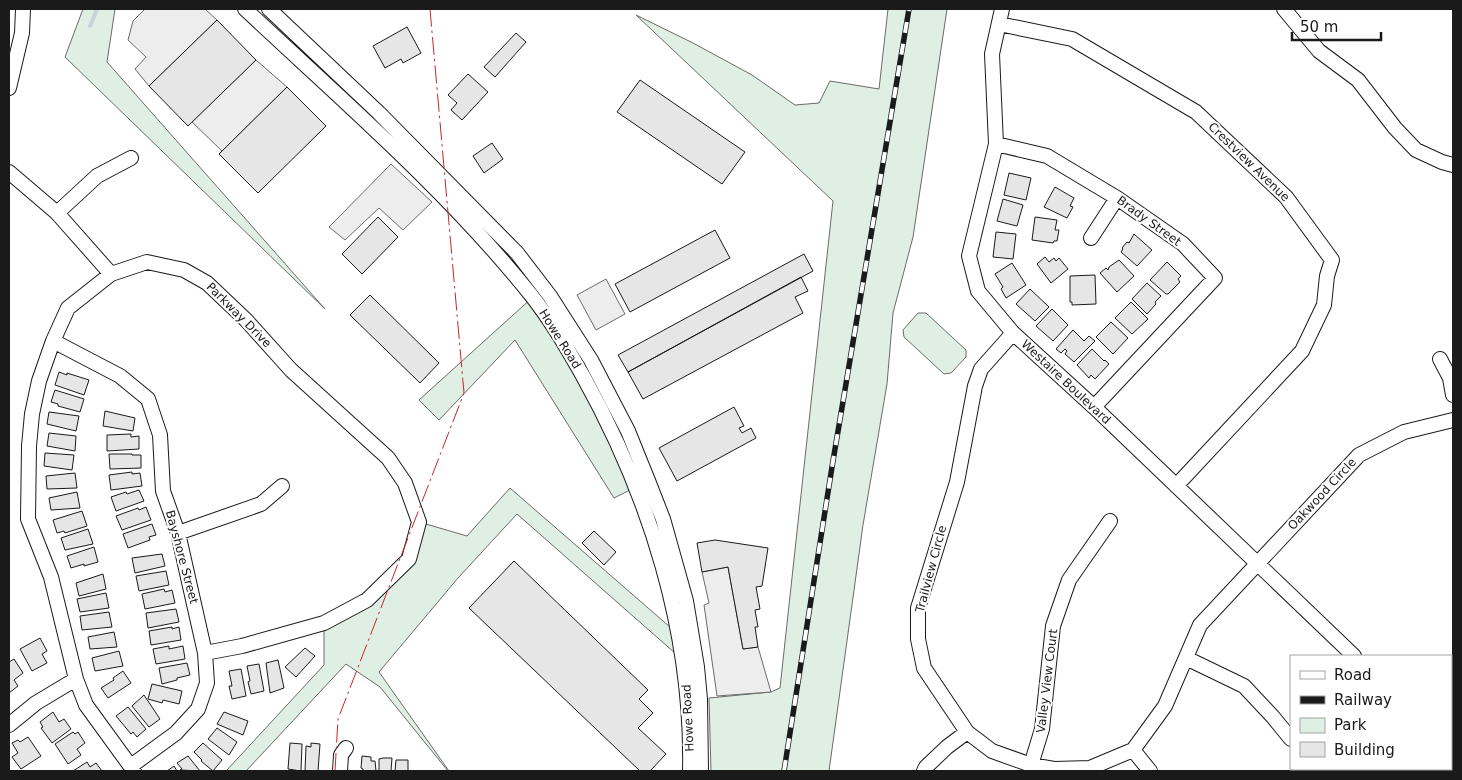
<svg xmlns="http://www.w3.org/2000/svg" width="1462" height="780" viewBox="0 0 1462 780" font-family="'DejaVu Sans',sans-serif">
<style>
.green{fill:#e0efe3;stroke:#6a6a6a}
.parking{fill:#ededed;stroke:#6a6a6a}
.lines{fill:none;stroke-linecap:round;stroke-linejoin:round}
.stream{stroke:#c6d2dc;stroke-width:4}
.building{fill:#e6e6e6;stroke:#1a1a1a}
.minor-casing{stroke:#1a1a1a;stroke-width:16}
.minor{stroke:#fff;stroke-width:14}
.rail-casing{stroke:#1a1a1a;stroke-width:5.5}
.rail{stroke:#fff;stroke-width:4;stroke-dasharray:11;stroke-linecap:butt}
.power{stroke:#c62828;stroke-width:1;stroke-dasharray:18 4 2.5 4;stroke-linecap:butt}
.labels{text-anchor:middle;stroke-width:4;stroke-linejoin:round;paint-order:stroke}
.street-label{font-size:12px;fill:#1a1a1a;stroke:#fff}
</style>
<rect width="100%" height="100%" fill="#fff"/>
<!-- green -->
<path class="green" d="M83,9H115L107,62L325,309L65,57Z
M888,9H947L913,237L893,313L887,384L863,525L829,771H711L709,698L771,692L780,688L833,201L636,15L693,43L752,75L795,105L819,103L830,81L879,89Z
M533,297L636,487L614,498L515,340L439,420L419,400Z
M918,313H926L966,350V357L951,373L944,374L904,337L903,330Z
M510,488L678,634L684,661L517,514L458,578L379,672L449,771H448L380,687L346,664L246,771H226L324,665V623L367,600L409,559L419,522L467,536Z"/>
<!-- parking -->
<path class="parking" d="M145,9H205L217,20L149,86L135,69L146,57L128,40L133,21Z
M256,60L287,87L222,151L192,122Z
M391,164L432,202L403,230L379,208L345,240L329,227Z
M606,279L625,314L596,330L577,295Z
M728,567L743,649L758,647L771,692L717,696L704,605L709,603L702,572Z"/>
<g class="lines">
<!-- stream -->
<path class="stream" d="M90,26L97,9"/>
</g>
<!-- building -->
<path class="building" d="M217,20L256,60L188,126L149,86Z
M407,27L421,53L403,63L401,59L385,68L373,46Z
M516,33L526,42L495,77L484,67Z
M468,74L488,92L462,120L451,110L457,103L448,95Z
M640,80L745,152L722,184L617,112Z
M287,87L326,126L258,193L219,154Z
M492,143L503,159L484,173L473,156Z
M1009,173L1031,178L1026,200L1004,195Z
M1055,187L1074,198L1070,206L1073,207L1067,218L1044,207Z
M1003,199L1023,205L1017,226L997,221Z
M378,217L398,237L362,274L342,254Z
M1035,217L1057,220L1055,230H1059L1057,241H1054L1053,243L1032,240Z
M715,230L730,258L630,312L615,284Z
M996,232L1016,234L1013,259L993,257Z
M1134,234L1152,250L1137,266L1121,252L1123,249L1122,248L1127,242L1129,243Z
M804,254L813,271L628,372L618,355Z
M1045,257L1049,262L1054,258L1056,261L1059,258L1068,269L1051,283L1037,264Z
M1119,260L1134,276L1117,292L1100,273L1106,268L1108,270L1109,267Z
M1167,262L1181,276L1178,279L1180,282L1168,294H1166L1150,280Z
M1012,263L1026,285L1006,298L1001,289L1003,287L995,274Z
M1095,275L1096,304L1072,305V302H1070V276Z
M801,277L808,291L795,297L803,313L643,399L628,372Z
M1147,283L1161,296L1155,302L1156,304L1147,314L1132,299Z
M1030,289L1049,307L1035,321L1016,304Z
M370,295L439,363L420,383L350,315Z
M1131,302L1148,319L1132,334L1115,318Z
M1052,309L1068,325L1053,341L1036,326Z
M1111,322L1128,338L1113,354L1096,337Z
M1073,330L1084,341L1089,336L1095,341L1074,362L1065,354L1067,351L1065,349L1061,353L1056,349Z
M1092,349L1104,361L1105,360L1109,364L1095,379L1091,375L1089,378L1077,365Z
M59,372L67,375V373L89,380L84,395L55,385Z
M55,390L84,399L80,412L58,406V404L51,402Z
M734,407L744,426L739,428L742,433L751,428L756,438L677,481L659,448Z
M105,411L135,418L133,431L103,426Z
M49,412L79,416L76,431L47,424Z
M49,433L76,436L75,451L47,446Z
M131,434V437L139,436V449L107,451V435Z
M45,453L74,455L72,470L44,466Z
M109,454H132V455H141V468L110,469Z
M132,472V474L140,473L142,486L111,490L109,475Z
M75,473L77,488L47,489L46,476Z
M139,490L144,501L116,511L111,497L126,492L127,494Z
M77,492L80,508L51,510L49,498Z
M146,507L151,520L122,530L116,516L138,508L139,510Z
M82,511L87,526L65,533L64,531L57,533L53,520Z
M152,524L156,535L149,537L150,540L128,548L123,534Z
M88,529L93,544L65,550L61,538Z
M594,531L616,552L604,565L582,543Z
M715,540L768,548L762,586L756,587L760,609L755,610L758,627H755L758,647L743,649L728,567L702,572L697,543Z
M94,547L98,562L84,566V564L71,568L67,556Z
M162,554L165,566L135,573L132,558Z
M514,561L648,690L639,699L653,713L638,728L666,754L650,771H640L469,608Z
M166,571L169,585L139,591L136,576Z
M103,574L106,589L79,596L76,583Z
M164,589L165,592L172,590L175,603L145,609L142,594Z
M106,593L109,608L80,612L77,599Z
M176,609L179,622L148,628L146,613Z
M109,612L112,627L82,630L80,616Z
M172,627V629L179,627L181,640L151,645L149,631Z
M114,632L117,647L90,649L88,637Z
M40,638L47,651L42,654L47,663L32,671L20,649Z
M169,646V649L183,646L185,659L156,664L153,649Z
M305,648L315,656L296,677L285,667Z
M119,651L123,666L95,671L92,658Z
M14,659L23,673L14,680L18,686L9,693V662Z
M278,660L284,688L270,693L266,663Z
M187,663L190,675L177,678V680L162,684L159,668Z
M259,664L264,691L251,694L248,682L250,681L247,666Z
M241,669L246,696L232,699L229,686H232L229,671Z
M123,671L131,683L108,698L101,688L114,680L113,678Z
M152,684L182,691L179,704L163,700L162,703L148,699Z
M144,695L160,719L149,727L132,706Z
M128,707L146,729L137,737L133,732L131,734L116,716Z
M53,712L59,722L64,719L71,729L52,743L41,728L43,727L40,722Z
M224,712L248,721L243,735L217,724Z
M217,728L237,742L229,755L208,739Z
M73,732L75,734L78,732L85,743L77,749L81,755L68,764L55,744Z
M28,737L41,756L21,769L12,757L18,753L12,743L18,740L20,742Z
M203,743L222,760L213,771L201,761L202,760L194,752Z
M290,743L302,744L301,771L288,769Z
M311,743L320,744L318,771H305L306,746L311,747Z
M188,756L200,771L180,770L182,769L177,763Z
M362,756L371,757V761H375L376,771H363V769L361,768Z
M383,758H392L391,771H379V759Z
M396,760H408V771H395Z
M87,762L90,767L96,763L102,771H73Z
M174,766L177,771H165H167Z"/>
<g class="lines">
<defs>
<path id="minor" d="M245,9C343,101 447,190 531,295C551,320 567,348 583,376C650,496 693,633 690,771
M269,9L379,113L517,253L550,296L591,360L628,431L649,483L663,519L686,601L697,667L700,699L701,771
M1002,9L992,54L996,144L969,256L978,291L1013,333L1094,407L1354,656
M1284,9L1319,51L1358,80L1395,128L1416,150L1442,162L1453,165
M999,24L1072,39L1196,112L1286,197L1332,260L1327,276L1324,305L1302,351L1176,486
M9,88L22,33L23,9
M996,144L1047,156L1117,198L1183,244L1215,278L1094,407
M9,172L57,213L111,274
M57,213L97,176L131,158
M1091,238L1117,198
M1013,333L981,369L975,386L957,482L918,608V639L924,668L967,732L992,751L1031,765L1054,769L1090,768L1133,750L1165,706L1200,625L1359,455L1404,432L1453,420
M53,341L120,376L148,399L160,435L163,491L178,533L205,653L207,683L198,709L176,733L131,766
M1440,359L1450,378L1453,395
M178,533L261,504L282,486
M1186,658L1244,686L1273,717L1291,739
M1451,716H1453
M9,725L36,703L76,679
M1133,750L1150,771
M1031,765L1042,729L1053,626L1069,580L1110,521
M1312,769L1313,771
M1406,769V771
M134,771L86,705L76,679L51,577L28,519L29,446L32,414L39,381L53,341L68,308L111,274L147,262L184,270L207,283L246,320L291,370L388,458L405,483L419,522L409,559L367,600L324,623L242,646L205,653
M340,771L341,755L346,748
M924,771L926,767L947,747L967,732"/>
</defs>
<!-- minor casing -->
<use href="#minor" class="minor-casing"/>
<!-- minor -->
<use href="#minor" class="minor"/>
<defs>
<path id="rail" d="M784,771L832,467L909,9"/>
</defs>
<!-- rail casing -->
<use href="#rail" class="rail-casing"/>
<!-- rail -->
<use href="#rail" class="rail"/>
<!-- power -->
<path class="power" d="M335,771L338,719L464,393L430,9"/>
</g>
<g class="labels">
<!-- street labels -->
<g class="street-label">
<text transform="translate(1249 162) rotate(44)" y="4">Crestview Avenue</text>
<text transform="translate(1149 221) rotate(36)" y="4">Brady Street</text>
<text transform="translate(239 315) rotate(45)" y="4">Parkway Drive</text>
<text transform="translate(560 339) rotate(58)" y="4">Howe Road</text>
<text transform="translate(1066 382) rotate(43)" y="4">Westaire Boulevard</text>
<text transform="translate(1322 494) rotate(-47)" y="4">Oakwood Circle</text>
<text transform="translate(182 557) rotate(75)" y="4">Bayshore Street</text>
<text transform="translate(931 569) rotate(-75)" y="4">Trailview Circle</text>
<text transform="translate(1047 681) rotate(-83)" y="4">Valley View Court</text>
<text transform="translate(688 718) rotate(-93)" y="4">Howe Road</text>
</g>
</g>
<!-- border -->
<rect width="1462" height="780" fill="none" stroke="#1a1a1a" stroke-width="20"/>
<!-- legend -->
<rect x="1290" y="655" width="162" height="115" fill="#ffffff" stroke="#a3a3a3"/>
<rect x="1300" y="671" width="25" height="8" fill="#ffffff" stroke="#a3a3a3"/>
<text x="1334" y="680" font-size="15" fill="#1a1a1a">Road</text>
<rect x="1300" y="696" width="25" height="8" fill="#1a1a1a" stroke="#a3a3a3"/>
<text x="1334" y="705" font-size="15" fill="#1a1a1a">Railway</text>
<rect x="1300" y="718" width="25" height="15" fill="#e0efe3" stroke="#a3a3a3"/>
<text x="1334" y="730" font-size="15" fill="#1a1a1a">Park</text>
<rect x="1300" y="742" width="25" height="15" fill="#e6e6e6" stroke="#a3a3a3"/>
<text x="1334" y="755" font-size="15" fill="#1a1a1a">Building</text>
<!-- scale -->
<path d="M1292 32v8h89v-8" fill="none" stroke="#1a1a1a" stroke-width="2.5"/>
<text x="1300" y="32" font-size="15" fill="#1a1a1a" stroke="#ffffff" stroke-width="4" paint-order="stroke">50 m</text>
</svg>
